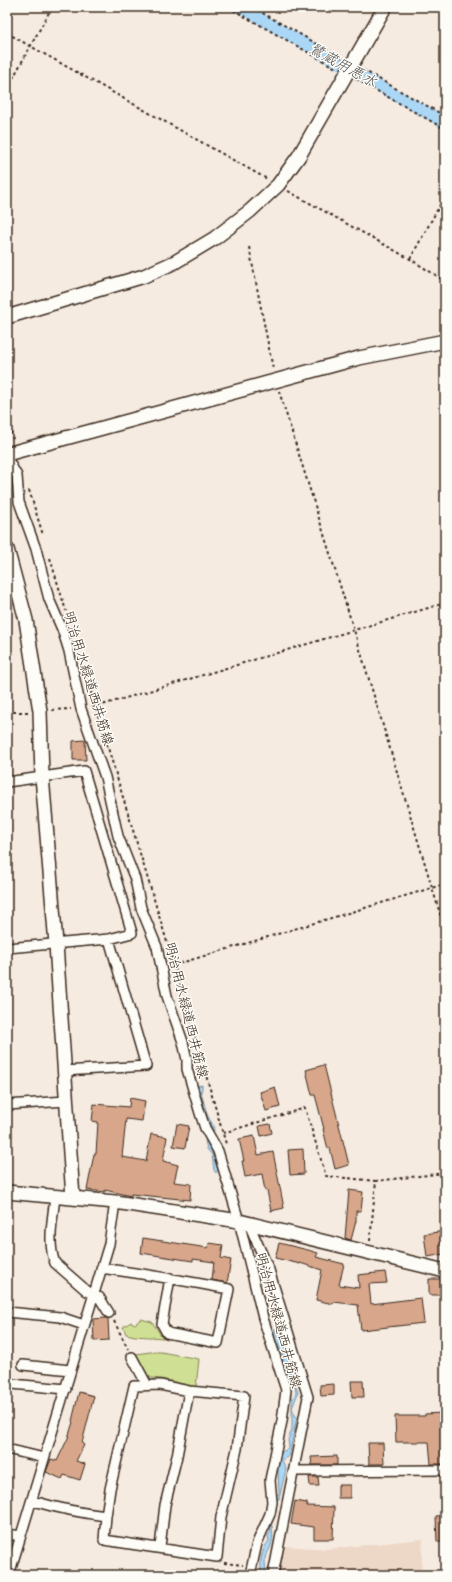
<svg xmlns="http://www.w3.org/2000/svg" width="452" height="1582" viewBox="0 0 452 1582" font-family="Kalam,'Klee One',sans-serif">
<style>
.built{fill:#edd7c7}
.green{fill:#cfdf93;stroke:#858458}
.water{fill:#abd7f6;stroke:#7e92a0}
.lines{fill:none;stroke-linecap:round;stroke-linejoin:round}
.canal{stroke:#abd7f6;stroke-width:12}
.building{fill:#d8a78b;stroke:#3b2a1e}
.street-casing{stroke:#3b2a1e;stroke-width:12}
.secondary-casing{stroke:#3b2a1e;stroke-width:16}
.path{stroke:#3b2a1e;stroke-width:2;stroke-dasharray:3 3;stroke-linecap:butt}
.street{stroke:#fdfcf7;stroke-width:9}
.secondary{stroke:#fdfcf7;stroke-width:13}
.labels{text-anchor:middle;stroke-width:3;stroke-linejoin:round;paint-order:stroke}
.street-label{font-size:14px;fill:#3b2a1e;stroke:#fdfcf7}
.water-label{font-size:15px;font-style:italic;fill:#575554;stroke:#fdfcf7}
</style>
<rect width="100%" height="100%" fill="#f6ebe1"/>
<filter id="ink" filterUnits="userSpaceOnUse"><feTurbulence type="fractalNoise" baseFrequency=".025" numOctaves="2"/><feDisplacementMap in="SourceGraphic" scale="8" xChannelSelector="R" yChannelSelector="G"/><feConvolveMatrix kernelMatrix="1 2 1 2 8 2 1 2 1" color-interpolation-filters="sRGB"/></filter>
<g filter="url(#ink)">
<!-- built -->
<path class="built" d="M423,1539L421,1575H278L284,1546L327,1549Z"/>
<!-- green -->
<path class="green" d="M141,1319L152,1322L163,1338L135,1336L126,1334L123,1327L131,1322L135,1324Z
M150,1352H161L199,1359L196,1387L161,1379L152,1378L146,1375L136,1354Z"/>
<!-- water -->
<path class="water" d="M202,1085V1089L201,1092C203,1099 205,1107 207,1114C210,1122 216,1125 213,1134L211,1133C214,1124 206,1120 204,1112C206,1104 199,1094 197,1086Z
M207,1138L209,1147L211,1149L218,1170L216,1173L214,1170L212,1155L207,1149L205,1141Z
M275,1328L277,1336L282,1337L291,1369L290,1372L292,1373L290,1377L291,1381L295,1383L298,1393L292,1408L295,1415L297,1417L289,1456L282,1460L286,1469L279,1499L276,1500L275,1498L279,1493L278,1470L281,1452L286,1450L289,1447L288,1440L292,1429V1399L296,1393L295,1386L289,1382L283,1363V1356L274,1336V1329Z
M272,1526C273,1533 273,1541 270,1548C269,1552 265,1554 265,1559C265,1565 266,1569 265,1575H262C259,1564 261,1550 269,1541L268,1536L271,1531L270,1527Z"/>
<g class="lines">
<!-- canal -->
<path class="canal" d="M240,7L445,123"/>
</g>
<!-- building -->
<path class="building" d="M85,740L86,760H73V741Z
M324,1065L349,1165L335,1169L330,1148L328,1149L323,1129H324L315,1095H312L306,1070Z
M275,1087L280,1107L266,1111L260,1092Z
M130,1098L145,1101L142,1121L126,1119L122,1157L146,1161L151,1134L167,1137L163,1161L178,1165L174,1182L191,1184L190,1200L131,1194V1196L105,1190V1192L87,1190L94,1154H96L98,1122L92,1121L94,1104L129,1107Z
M177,1124L189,1126L185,1148L173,1146Z
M270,1124L272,1133L261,1136L259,1126Z
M254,1136L258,1155L273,1152L284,1208L271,1211L267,1190L265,1191L262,1174L245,1177L242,1161H244L239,1139Z
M303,1149L304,1174L290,1175L288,1150Z
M349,1190L363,1192L361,1211H356V1221L351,1240L345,1238Z
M445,1231V1254L427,1257L424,1234Z
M143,1238L208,1248L209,1243L223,1245L221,1258L231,1260L227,1283L212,1280L214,1262L193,1259V1261L141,1253Z
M279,1243L308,1250L318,1253L316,1257L344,1264L339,1285L359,1288L358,1275L385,1272L387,1283L369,1284L371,1304L421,1298L424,1323L361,1330L358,1305L334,1302L333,1304L316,1300L322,1270L300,1263V1264L275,1258Z
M429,1279H441V1295H429Z
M106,1318L108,1319L109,1340L94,1341L93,1319Z
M351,1381H363L364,1397H352Z
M334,1384V1395L321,1396L320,1385Z
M79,1392L94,1396L82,1443L84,1445L76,1461L85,1464L80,1480L64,1475L62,1479L46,1472L51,1459L57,1461L68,1438L73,1422L72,1421Z
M442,1413L445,1440V1464H431L429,1442H396L395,1416H425V1414Z
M368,1443H383L384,1464H369Z
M337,1456V1465H312L311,1457Z
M309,1477H318L319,1486H310Z
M338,1485H350V1498H338Z
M295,1501L307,1503V1506L334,1507L333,1539H314V1527L291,1524Z
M445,1515V1542H437L436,1516Z"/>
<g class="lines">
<defs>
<path id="street" d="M7,458L17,476L19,502L36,549L49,599L62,629L69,651L81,709L105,777L118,836L135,879L141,908L157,947L167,996L183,1042L187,1060V1069L200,1113L205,1128L218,1151L239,1221L263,1318L286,1390L282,1421L270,1480L272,1502L270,1514L257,1543L250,1575
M7,782L84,771L132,933L109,939L146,1066L64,1071
M7,948L109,939
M7,1105L66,1101
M55,1197C53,1217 47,1243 55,1263L87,1291L99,1297L109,1313
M249,1224L269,1270L308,1397L273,1575
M101,1268C144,1274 187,1281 229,1289L218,1343L167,1333L162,1324L170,1278
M7,1312L60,1317L84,1325
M132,1357L147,1385
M23,1365L70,1370
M12,1384L66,1389
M7,1449L44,1458
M294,1471L445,1470
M33,1501C57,1508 81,1513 106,1516L104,1540L217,1557L221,1517L237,1449L244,1396L189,1391L160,1385L134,1386L110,1489L106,1516
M7,1534L21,1536
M160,1547L165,1505L177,1456L189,1391
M9,1575L109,1244L115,1202"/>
<path id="secondary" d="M7,317L144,276L175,262L215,238L250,211L278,185L299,156L385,7
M7,454L359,358L445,341
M7,549L26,620L40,711L42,776L56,944L73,1198
M7,1192L115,1202L239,1221L445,1271"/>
</defs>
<!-- street casing -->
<use href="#street" class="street-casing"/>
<!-- secondary casing -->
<use href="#secondary" class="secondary-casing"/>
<!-- path -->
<path class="path" d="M228,7L336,68
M252,7L342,58
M7,33L267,179
M363,70L445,116
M356,79L445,129
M7,89L52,7
M288,191L410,259L445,281
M249,247L273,369
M410,259L445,196
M7,296L10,304
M279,391L354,630L445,930
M7,420L13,439
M29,490L43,535
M50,558L66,611
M84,669L174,965L226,1144
M92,708L445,603
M52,710L71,709
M7,712H29
M174,965L445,884
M223,1133L305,1108L326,1176L376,1181
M370,1241L376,1181L445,1173
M114,1321L128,1349
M224,1563L243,1565"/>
<!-- street -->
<use href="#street" class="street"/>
<!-- secondary -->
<use href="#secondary" class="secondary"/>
</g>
</g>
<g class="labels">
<!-- street labels -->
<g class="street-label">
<text transform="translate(89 678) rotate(73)" y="5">明治用水緑道西井筋線</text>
<text transform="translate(187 1010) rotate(76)" y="5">明治用水緑道西井筋線</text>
<text transform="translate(279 1320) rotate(75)" y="5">明治用水緑道西井筋線</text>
</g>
<!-- water labels -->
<g class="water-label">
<text transform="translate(343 65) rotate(29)" y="5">鷺蔵用悪水</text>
</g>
</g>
<!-- margin -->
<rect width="452" height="1582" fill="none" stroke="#fdfcf7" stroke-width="24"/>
<rect x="12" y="12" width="428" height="1558" fill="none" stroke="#3b2a1e" stroke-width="1.5" filter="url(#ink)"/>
</svg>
